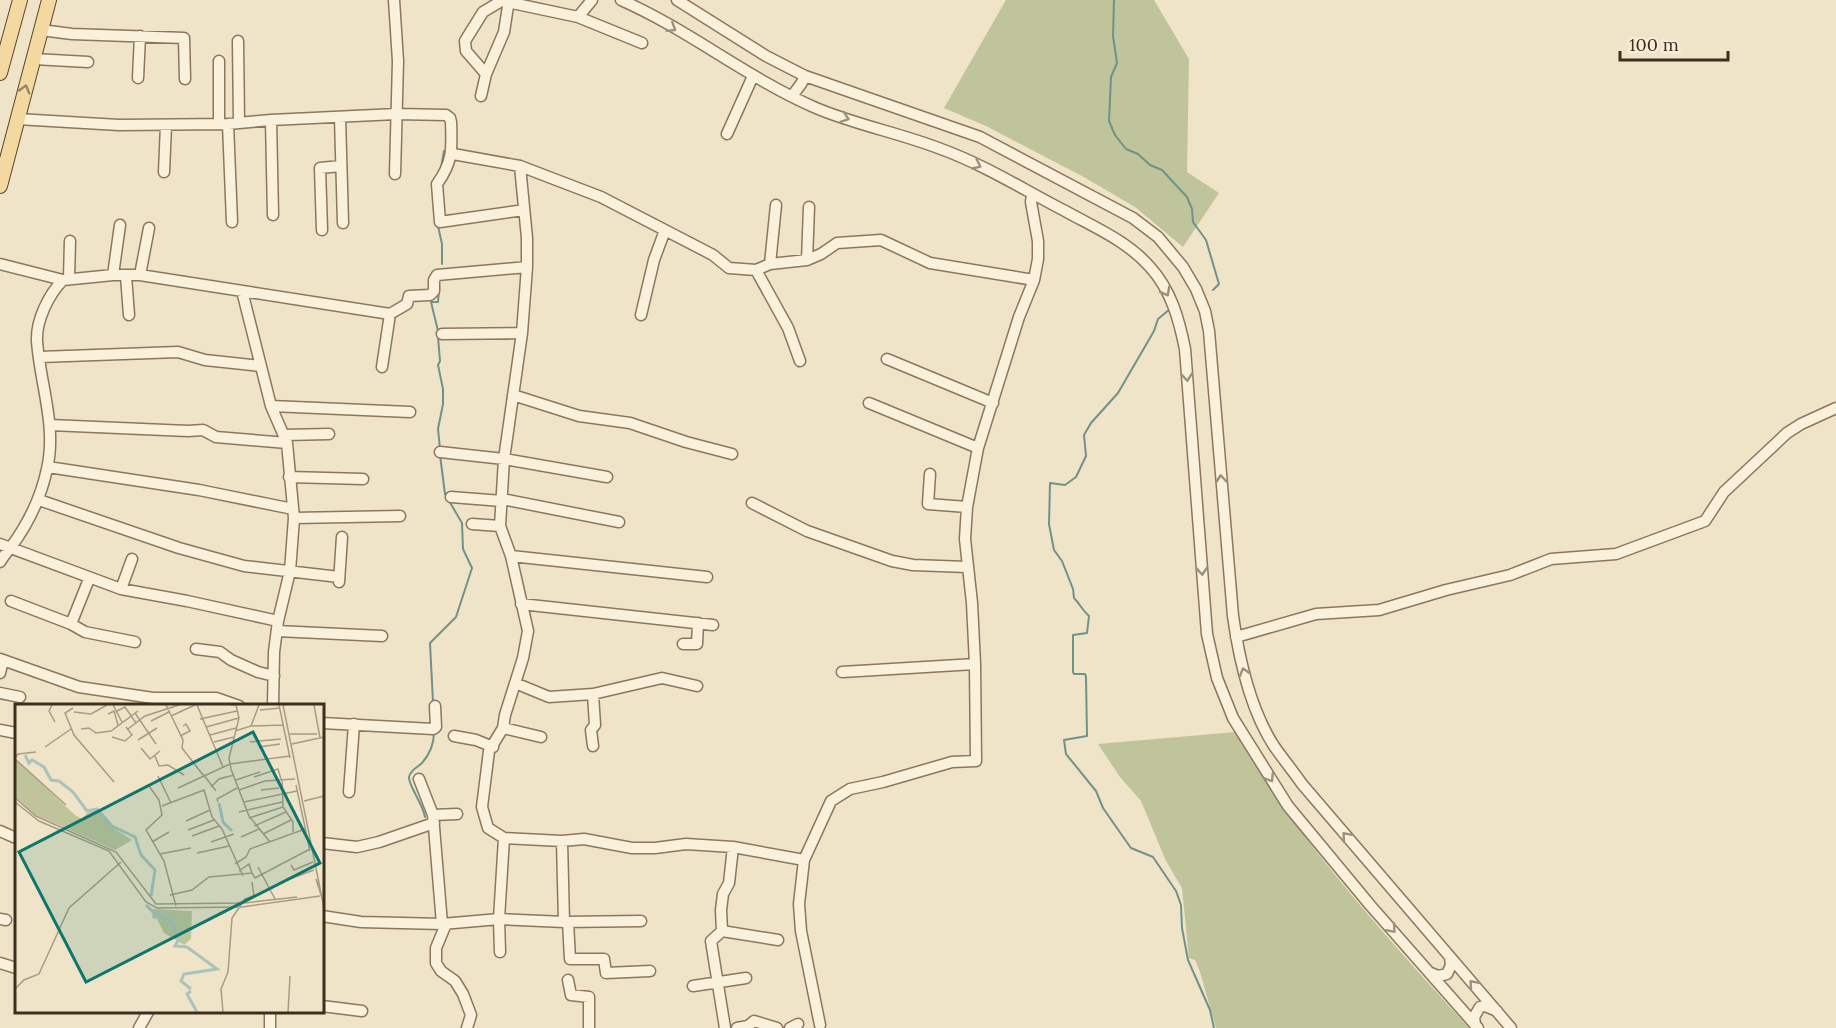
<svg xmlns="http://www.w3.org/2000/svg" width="1836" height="1028" viewBox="0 0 1836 1028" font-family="Lora,serif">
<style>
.cemetery{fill:#bfc49a}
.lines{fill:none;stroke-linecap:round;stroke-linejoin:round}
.stream{stroke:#6f938a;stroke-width:2}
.minor-casing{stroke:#8d765c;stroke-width:13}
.major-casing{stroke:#5b4430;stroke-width:16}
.minor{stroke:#faf1dc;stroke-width:10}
.major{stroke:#f3d9a0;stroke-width:14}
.oneway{stroke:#9c907e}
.oneway2{stroke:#988460}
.inset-river{fill:none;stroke:#a9c4bc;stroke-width:3}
.inset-road{fill:none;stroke:#a89b85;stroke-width:1.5}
.view{fill:#0f766e;fill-opacity:0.15;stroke:#0f766e;stroke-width:3}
.inset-edge{fill:none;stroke:#3d2e20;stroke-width:3}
</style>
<rect width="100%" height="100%" fill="#f0e4c8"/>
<!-- cemetery -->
<path class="cemetery" d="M1006,0H1154L1189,59L1187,172L1219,193L1183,247L1135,207L1082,176L986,126L944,108Z
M1235,732C1299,842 1384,934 1469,1028H1216L1200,972L1195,960L1189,958L1182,888L1166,861L1141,801L1120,777L1098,744Z"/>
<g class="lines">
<!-- stream -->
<path class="stream" d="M1114,0L1113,36L1117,63L1111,77L1109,121L1115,135L1126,149L1138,154L1150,165L1162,170L1187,197L1192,209L1193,222L1206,240L1219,284L1213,290
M441,168L444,151
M438,226L442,244V264
M1170,309L1158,319L1154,331L1118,393L1091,423L1084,435L1086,456L1076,477L1065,485L1050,483L1049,524L1054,550L1062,561L1073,589L1074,598C1080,604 1082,610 1089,616L1087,633L1073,635V672L1074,674H1085L1086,677L1087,736L1064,740L1066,754L1096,791L1103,808L1126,841L1131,848L1153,857L1176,891L1181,905L1182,928L1188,960L1210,1010L1214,1028
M438,331L431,302H438L439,290
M438,337L440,361L438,365L443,389V404L438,429L440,449
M433,702L430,643L456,617L472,568L463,549L462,523L445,494L440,455
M425,817C423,804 408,785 409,777C410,770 418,767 422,763C430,754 434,743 434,732"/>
<defs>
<path id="minor" d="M394,0L398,61L395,174
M621,0C689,30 747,78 816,108C856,125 900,133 941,149C985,165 1026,191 1067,212C1096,228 1127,241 1150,267C1171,290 1179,319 1185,349L1207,634L1217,678L1233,718L1288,806L1370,905L1478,1028
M677,0L766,56L805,76L980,137L1133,218L1158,237L1183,267L1196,289L1205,311L1209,331L1233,616C1239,659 1250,709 1274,746C1283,759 1293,771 1302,784L1511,1028
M578,17L642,43
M41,30L72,34L184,38L185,79
M238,41L239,123
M34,59L88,62
M486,74L466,51L465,41L483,12L503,0
M138,78L140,36
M481,96L486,74L504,32L508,6L512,3L578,17L592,0
M792,96L801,84L805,76
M340,117L343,223
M17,119L119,125L228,124L271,120L396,114L446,115L450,118L451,122C452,149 453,162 437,184L440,222L524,210
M271,120L273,215
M219,124V61
M228,124L232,222
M727,134L753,76
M453,154L520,166L601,197L713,255L729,268L756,270L770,264L807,260L821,254L837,243L881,240L930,263L1034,280
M520,166L527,238V267L522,333L504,459L500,526L511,556L528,631L523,658L505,715L503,728L489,751L482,807L488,828L504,838L562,841L584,839L632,848H655L686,844L733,847L804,860
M164,172L166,125
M322,230L320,168L341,166
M807,260L809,207
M0,264L63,280L113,275H140L390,314L407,304L409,296L430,295L434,291V280L437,275L527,267
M770,264L776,205
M756,270L788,328L800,361
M113,275L120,225
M140,275L149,228
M126,276L129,315
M69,278L70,241
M242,291L271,406L287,443L294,518L290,571L278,621L274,652L273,706
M641,315L654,260L665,230
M442,334L522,333
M40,357L178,352L205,360L260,366
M887,359L993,403
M382,367L390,314
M513,395L579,416L630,423L686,442L732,454
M869,403L978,448
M271,406L410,412
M50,425L188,431L203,430L216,437L287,443
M284,435L329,434
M440,452L504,459L607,477
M48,467L199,490L293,509
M930,474L928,504L967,507
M289,477L363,479
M451,497L502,501
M502,499L619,522
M39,500L179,548L244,566L339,577
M752,503L807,531L892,561L913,565L967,567
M294,518L400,516
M472,524L500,526
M0,544L121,589L187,601L278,621
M511,556L707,577
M0,562C3,557 7,552 11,547C28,524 41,497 47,469C57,426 40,384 37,341C36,320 49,294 63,280
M339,582L342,537
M121,589L132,559
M11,601L71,624L85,632L135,642
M521,604L713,625
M71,624L89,579
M277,631L382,636
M1236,637L1316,614L1379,610L1446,590L1510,575L1551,559L1616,554L1705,521L1724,492L1787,433L1801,424L1836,408
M683,644H697L698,623
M196,649L220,652L231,660L258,672L274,676
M0,659L79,687L153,698H216L239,706
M842,672L975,664
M0,673L3,660
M515,683L549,697L593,694L662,678L697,686
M0,693L20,697
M593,694L595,725L591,730L593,746
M322,723L433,729L436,727L435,706
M503,728L541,737
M0,730L16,733
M454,736L476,740L493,747
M419,779L433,815L442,924
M349,792L354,724
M433,815L457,814
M0,831L16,838
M562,841L564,922
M322,843L357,847L379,842L434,823
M322,916L361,922L442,924L499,919L564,922L641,921
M0,919L6,920
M568,922L570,959H604L606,973L650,971
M446,924L436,948V963L441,971L455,981L463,994L471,1015L467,1028
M722,931L711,941L725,1028
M722,931L721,910L723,894L729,883L733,847
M722,931L778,940
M500,952L499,919L504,838
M0,963L16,968
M1431,973L1438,976L1447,974L1451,965L1450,957
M568,980L571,995L589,997V1028
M693,986L746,978
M322,1006L362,1011
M270,1012V1028
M1475,1024L1474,1017L1480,1007L1485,1006L1497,1011
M820,1025L801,931L799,904L804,860L831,801L850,789L883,782L952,762L976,761L975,664L972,603L965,539L967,507L978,448L1019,317L1034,280L1038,259V241L1031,202L1032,194
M139,1028L148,1012
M737,1028L748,1026L754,1021L777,1028
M790,1028L798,1024"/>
<path id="major" d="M0,73L20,0
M0,186L49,0"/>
</defs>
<!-- minor casing -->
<use href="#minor" class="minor-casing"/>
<!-- major casing -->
<use href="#major" class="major-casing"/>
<!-- minor -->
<use href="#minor" class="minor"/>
<!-- major -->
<use href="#major" class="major"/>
</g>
<!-- one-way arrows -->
<defs><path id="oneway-chevron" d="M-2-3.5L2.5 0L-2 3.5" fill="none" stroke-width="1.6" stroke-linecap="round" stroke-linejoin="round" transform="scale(1.5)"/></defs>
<g class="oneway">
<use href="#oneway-chevron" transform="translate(672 28) rotate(32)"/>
<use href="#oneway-chevron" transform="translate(845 118) rotate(19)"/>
<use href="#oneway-chevron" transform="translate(977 165) rotate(25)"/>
<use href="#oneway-chevron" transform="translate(1166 292) rotate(61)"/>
<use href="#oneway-chevron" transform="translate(1187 377) rotate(85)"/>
<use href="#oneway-chevron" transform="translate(1221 479) rotate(-95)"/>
<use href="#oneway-chevron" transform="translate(1202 571) rotate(86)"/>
<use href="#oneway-chevron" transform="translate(1244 672) rotate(-107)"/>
<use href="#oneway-chevron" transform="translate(1270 778) rotate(58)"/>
<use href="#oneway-chevron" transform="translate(1346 836) rotate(-131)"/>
<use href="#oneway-chevron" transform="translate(1392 929) rotate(49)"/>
<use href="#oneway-chevron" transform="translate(1473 984) rotate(-131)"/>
</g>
<use class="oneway2" href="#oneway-chevron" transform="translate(25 89) rotate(-74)"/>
<!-- overview -->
<g transform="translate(15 704)">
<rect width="309" height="309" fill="#f0e4c8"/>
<path d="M0,55L60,111L67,115L72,109L82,106L97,123L117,136L100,146L19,110L0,93ZM138,205L177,207L176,235L169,241L149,229L142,215L137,214Z" fill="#bfc49a"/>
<path class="inset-river" d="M10,51L14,59L17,56L29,63L36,76L44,77L58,88L72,107L82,105L97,122L120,133L126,151L140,166L136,192M204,99L208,118L217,127M131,201L141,211L156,216L164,235L160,242L172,243L202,265L169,270L166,277L176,285M176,287L172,290L182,308"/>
<path class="inset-road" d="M37,1L34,7L40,18M98,1L107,18M151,1L168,36L167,44L188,71M182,1L208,63M216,1H221L224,14L214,54L216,65L234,112L255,138M264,1L275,54M268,1L309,204M299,1L305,34M58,4L50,9L59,31L99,78M245,6L265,4M102,7L110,3L121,19M59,8L76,10L92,1M120,9L141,40M93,10L99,7L103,21M156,12L180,1M185,15L222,7M136,17L154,8M236,22L268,21M191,23L224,14M66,25L74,24L81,29L96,27L123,7M113,25L130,12L164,1M220,27L236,22L244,1M275,30H302M195,31L221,24M165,32L175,27L171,20L168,22M97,33L110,37L117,31L111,23M123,36L142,24M199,38L219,33M235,38L266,35M277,40L309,33M30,43L56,25M244,43L265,40M126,44L135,55L145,47M140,52L144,62L153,61L169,71M0,54L3,50L21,48M0,55L51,101M188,70L201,87M143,72L156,99M239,73L263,65L266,75M267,75L268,103L278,118V128M221,76L245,68M281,81L295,147M134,82L144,96L147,111L131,126L149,157L161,202M196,83L204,75L219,71M163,84L215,60L275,52M224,86L250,77L280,75M246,86L264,84M0,94L21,112L101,148L141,200L229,199L282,193M289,97L309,92M0,98L24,117L94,147L131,198L142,204L227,203L305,192M203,98L202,95L222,84M229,98L282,87M147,102L189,86L197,113L207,125L228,172M224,108L267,98M234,114L268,103M171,117L195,106M239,122L271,108M173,126L199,116M248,130L276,116M177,132L204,122M226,133L244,125M137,138L154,128M196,138L219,130M182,149L214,142M145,150L176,144M220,160L231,153L235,145L290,125M276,161L279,166L298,158M243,163L260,195M224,167L234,160L237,169M301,175L307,194M272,176L299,166M155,191L177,186L194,173L237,169L240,174L295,145M0,285L9,276L24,270L54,204L106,158M208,308L206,285L213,268L217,214L230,195L239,192L237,178M273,308L275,272"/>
<path class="view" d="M238,28L305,159L71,278L4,148Z"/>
<rect width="309" height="309" class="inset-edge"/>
</g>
<!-- scale -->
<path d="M1620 51v9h108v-9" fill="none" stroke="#3d2e20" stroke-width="3"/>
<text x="1629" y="51" font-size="18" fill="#3d2e20" stroke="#f7eed8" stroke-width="4.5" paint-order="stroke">100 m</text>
</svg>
